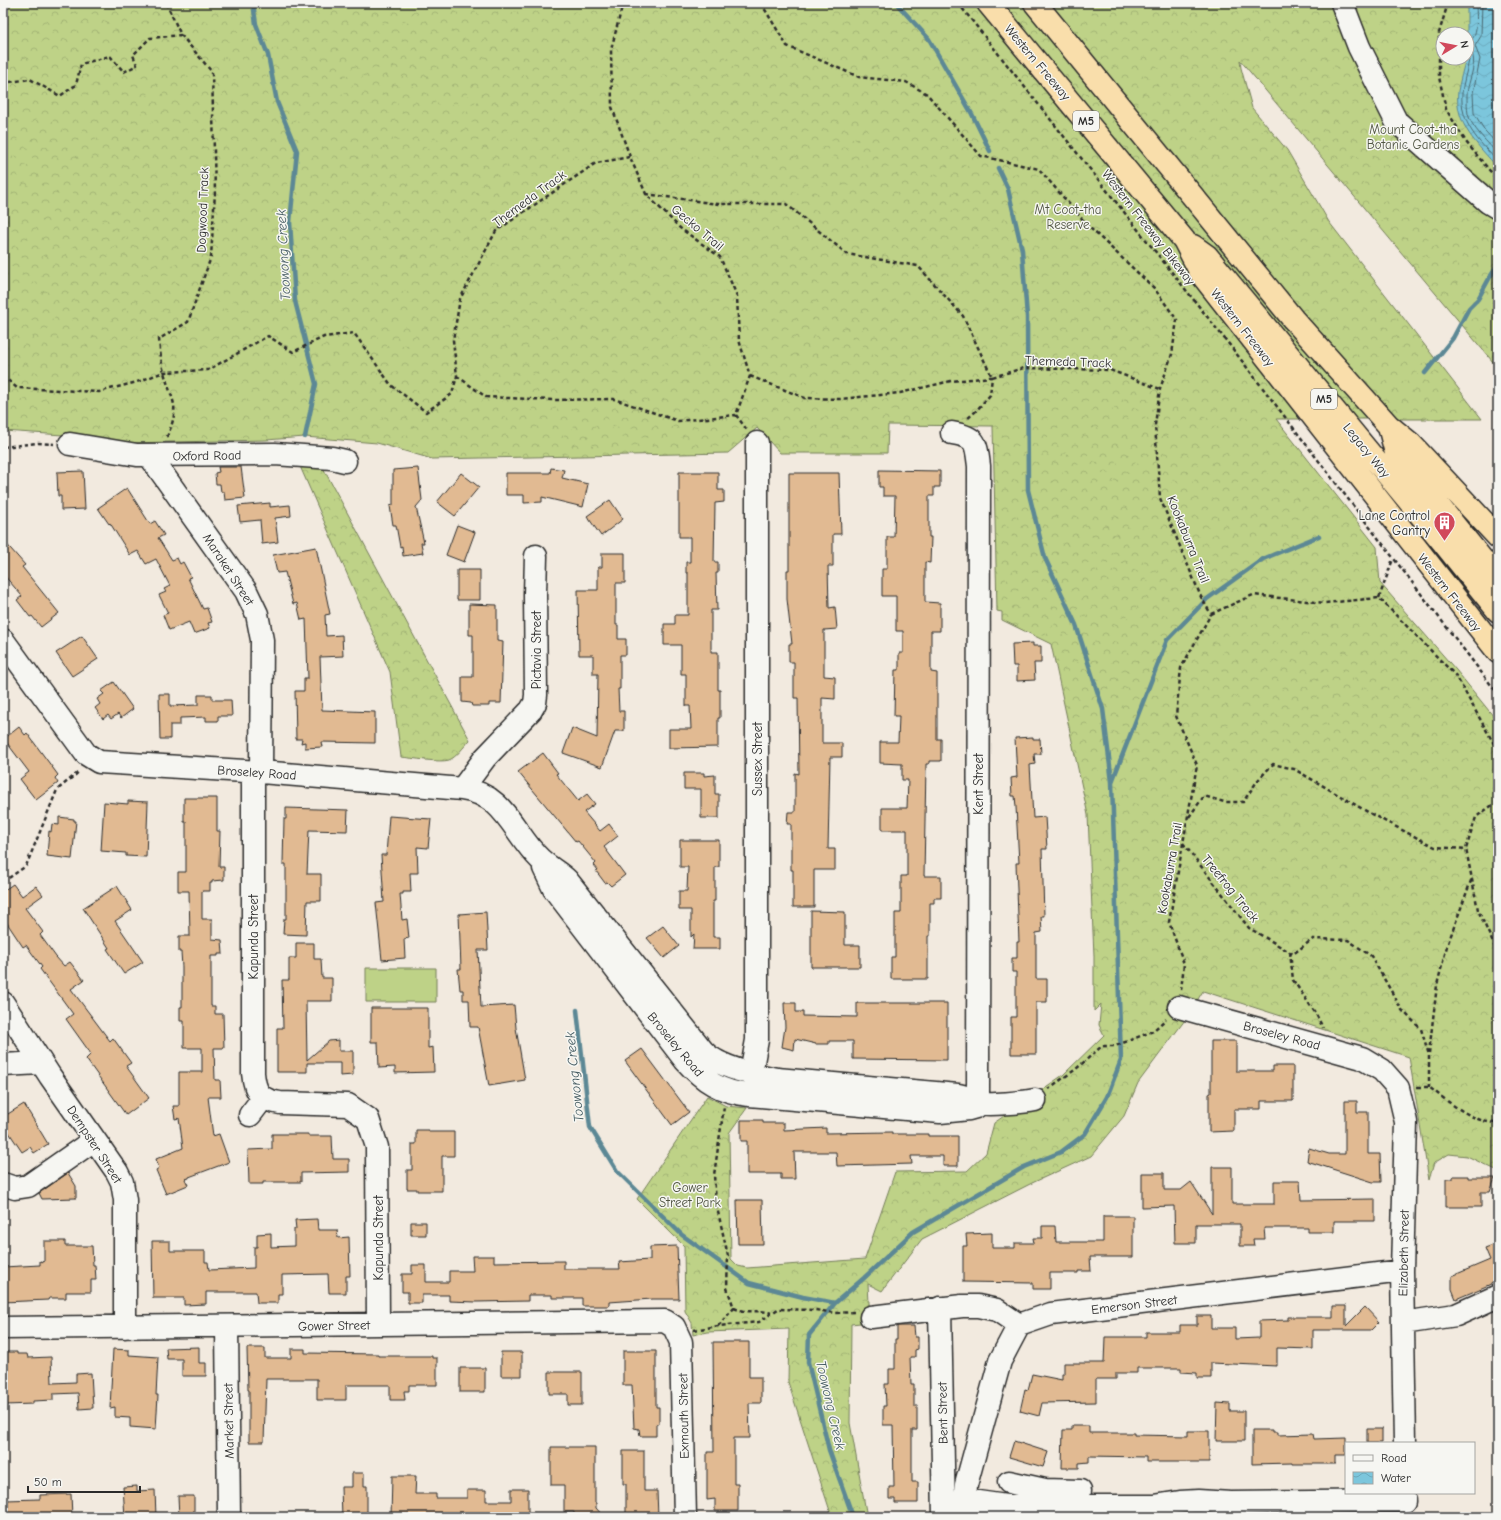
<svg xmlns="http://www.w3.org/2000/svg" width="1501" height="1520" viewBox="0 0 1501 1520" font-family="'Comic Neue',sans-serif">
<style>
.forest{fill:url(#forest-crowns);stroke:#747e59;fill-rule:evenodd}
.garden{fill:#bed287;stroke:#747e59}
.water{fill:url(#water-waves);stroke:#5c8895}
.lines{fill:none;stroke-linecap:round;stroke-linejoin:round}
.shore{stroke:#4b6972;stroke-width:1}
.stream{stroke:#5c8895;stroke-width:4.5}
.building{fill:#e1ba92;stroke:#2b2b2b}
.minor-casing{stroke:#2b2b2b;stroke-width:25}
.highway-casing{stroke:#2b2b2b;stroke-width:25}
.path{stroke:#2b2b2b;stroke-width:2.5;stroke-dasharray:4 3;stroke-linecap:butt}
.minor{stroke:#f6f6f2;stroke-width:22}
.highway{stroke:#f9deab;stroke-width:22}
.labels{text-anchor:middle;stroke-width:3;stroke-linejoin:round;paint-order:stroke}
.shield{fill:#f6f6f2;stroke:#686867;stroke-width:1}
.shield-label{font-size:12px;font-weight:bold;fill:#2b2b2b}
.street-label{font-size:13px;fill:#2b2b2b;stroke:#f6f6f2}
.park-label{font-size:13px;fill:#505542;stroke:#f6f6f2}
.poi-label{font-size:13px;fill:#2b2b2b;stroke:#f6f6f2;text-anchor:end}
.water-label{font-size:14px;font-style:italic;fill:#435a60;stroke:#f6f6f2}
</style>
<defs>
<pattern id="forest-crowns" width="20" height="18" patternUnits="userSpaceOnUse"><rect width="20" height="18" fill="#bed287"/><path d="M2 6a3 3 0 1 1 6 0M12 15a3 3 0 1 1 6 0" fill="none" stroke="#a3b475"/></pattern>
<pattern id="water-waves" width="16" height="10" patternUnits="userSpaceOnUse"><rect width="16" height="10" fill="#7cc6dc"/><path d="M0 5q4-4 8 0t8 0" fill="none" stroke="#6baabd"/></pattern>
</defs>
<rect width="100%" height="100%" fill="#f2eadf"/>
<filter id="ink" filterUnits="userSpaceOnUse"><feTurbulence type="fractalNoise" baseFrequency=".025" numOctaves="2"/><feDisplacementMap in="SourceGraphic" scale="8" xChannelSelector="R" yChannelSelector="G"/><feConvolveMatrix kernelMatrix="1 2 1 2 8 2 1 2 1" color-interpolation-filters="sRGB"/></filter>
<g filter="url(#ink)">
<!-- forest -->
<path class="forest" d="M3,3H1498V368L1240,60L1241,68L1252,108L1287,150L1329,222L1482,419H1276L1377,547L1380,583L1456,670L1498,722V1171L1467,1156L1449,1154L1434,1163L1429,1180L1409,1057L1203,991L1185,1020L1138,1083L1124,1116L1091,1156L1032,1183L922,1239L882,1291L868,1284L870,1322L851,1324L850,1423L867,1517H832L788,1382L789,1329L707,1332L693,1335L692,1323L685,1311L684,1246L637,1199L707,1096L726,1106L747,1108L729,1133L731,1259L738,1266L747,1268L865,1259L895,1172L967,1171L986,1153L994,1123L1063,1075L1104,1035L1099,1025L1101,1004L1094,1011V956L1088,815L1051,644L1002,620V612L997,611L993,426L888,425L887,453H780L757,428L728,453L432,459L377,443L305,437L266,440L125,443L63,435L3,431ZM1443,34H1467V58H1443Z
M299,464H321L470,740C464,746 457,757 449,760C440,763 412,758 401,757L390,672Z"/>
<!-- garden -->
<path class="garden" d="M366,968H436V1002H366Z"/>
<!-- water -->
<path class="water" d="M1467,3H1498V168C1478,145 1454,124 1458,91C1460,80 1463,69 1466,58H1467Z"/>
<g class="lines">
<!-- shore -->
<path class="shore" d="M1482,3L1481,36L1475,46L1480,59L1473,93L1474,113L1485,131L1498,145
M1467,43C1480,38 1476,15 1476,3
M1467,49C1482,56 1467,82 1467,95C1467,101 1467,108 1468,114C1471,127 1489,144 1498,154
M1467,55L1469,60C1467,71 1463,82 1462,93C1460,124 1478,140 1498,162"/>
<!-- stream -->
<path class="stream" d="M253,3L256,24L268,55L277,102L297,151L290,222L295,301L316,384L305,437
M896,3L929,39L972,114L990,151
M998,168L1008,189L1022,250L1027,317L1028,490L1045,558L1076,625L1103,709L1112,782
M1425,373L1453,338L1469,308L1478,299L1490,277L1498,265
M577,1010L590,1127L617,1171L682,1235L749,1283L803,1297L835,1303
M853,1517L829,1450L808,1362L809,1335L835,1303L864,1278L913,1232L1024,1167L1061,1152L1085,1134L1107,1097L1121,1060L1112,782L1167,640L1207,599L1263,559L1319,536"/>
</g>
<!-- building -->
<path class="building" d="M218,467H241L245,498L225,500L224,492H221L220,484H216L215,473L219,472Z
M418,468L422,500L416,507L424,543H421L423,553L403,556L402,546L400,547L396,525H393L390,506L393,505V470Z
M551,468L564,470L562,478L588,484L583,507L542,497V502L524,503V495H506V473H550Z
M879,470L940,471V487H934V496H929V537H931L930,563L925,562V602L940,603V631H931V672L937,673V739H941V761H929V764H926L924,876H941V898H934V903H930V936H928V979H891V957H895V913H901V876H907V830H882V808H907L908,780H902V764L880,763V742H898L899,716H894L895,670H899V653H903V631H896V596H882V569H887V537H894L895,496H883V487H879Z
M83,471L85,509L61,510V496H58L57,472Z
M679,472H718V490H724V502L715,503L714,562H718V573H716L717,610H711V652H718V690H720V718H718V747L669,748V729H691L690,706H686V674H681V645H664V624H675V615H688V573H686V562H690V537H679Z
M461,473L479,487L455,516L437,502Z
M789,473H839L841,534H833V566H828L829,608L835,607L837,629L824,630V676L835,677V699L822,698V743H842V757H830L828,849H835V870H814V907H793V870H791V824H787L788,812H795V773L799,774L798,698H794V662H789V644H792L787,599V570H789Z
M127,488L150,524L155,521L164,535L158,538L172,560L177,558L180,564L183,562L191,577L188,578L203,609L207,608L212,622L208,623L210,628L194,634L189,622L169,630L163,615L168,613L159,595L166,592L164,589L170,586L156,559L146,564L138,551L130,555L110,523L109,524L98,508Z
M610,500L623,519L601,536L587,516Z
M270,503V507L290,505L291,516L275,518L278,542L262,544L260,520L240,522L238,506Z
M457,525L475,532L464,562L446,555Z
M3,540L25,565L22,567L59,613L41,627L32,616L30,617L17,600L22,596L3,574Z
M316,547L330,614L325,615L326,636L342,635L343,656L320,657L322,710L375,712V743L321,742L322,747L305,748V742L301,743L302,739H296L295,691H304V678H308L306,619L301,620L297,603L293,604L285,572L277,573L273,555Z
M602,553H625V583H616V625H618V639H626V655H620V689H618L619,711H624V731H615L602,767L563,753L572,728L597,738L598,674H593V655H579L578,590H598V567H602Z
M457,570H480V600H457Z
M469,604L497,605V641L503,642L501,703H489V706H472L471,703L462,702V677H473V635H469Z
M82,636L98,659L72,676L56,653Z
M1033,643V646H1041V663H1034L1035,680L1017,681V666H1013L1012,644Z
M114,682L133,709L121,718L118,714L111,719L108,715L103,719L95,708L100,704L97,699L104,694L101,691Z
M159,694H170V706L198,705V695H212V700H231L232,716H218V721H206V717L180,718V725H170V739H160Z
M19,727L25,735L27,733L58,775L55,778L58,783L36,800L20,779L29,772L4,739Z
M1033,737V739H1040L1041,754H1034L1035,764L1030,765L1033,818L1045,817L1047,849H1042L1044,916H1041L1042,932L1036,933V979H1047V1002H1036V1054H1011V1017H1016V972H1012V958H1017V942H1019L1016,863H1019L1016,807L1015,796H1012L1011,778L1017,777L1015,738Z
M543,753L558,773L556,774L578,801L587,794L595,804L584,812L600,831L609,824L618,836L604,847L625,875L611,886L607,882L605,883L596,871L598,870L594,865L596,863L578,841L576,842L518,772Z
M684,773H704V776L715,775V794H719V818H701V789H684Z
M184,798H217V831H220L219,867H224V880L212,881V883H210V891H202V919H212V939L222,940L223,954H218V956H211V1006H215V1014H223L224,1048H214L215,1080H220L221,1097H208L213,1136L219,1134L229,1162L189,1177V1178L185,1179L188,1185L166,1194L156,1170L159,1168L156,1159L183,1148L179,1118L175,1119L173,1106H179V1072H202V1048H184V1021H180V1007H182V967L181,952H179V936H190L189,891H178V872H186V822H184Z
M128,801L148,802L146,857L126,856V853L101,851L104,802L128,804Z
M286,808L348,810L347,831L309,830L307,874H321V901H307L306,935L283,934L284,919H286V864H283L284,819H286Z
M389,816L431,819L428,848L417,847L418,873H410L411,892H403V894H400L402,920L407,919L409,938L404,939L405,958L382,960L376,903L384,902L381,855H386Z
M59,817L74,819V821H76L72,859L47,856L49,831L51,832L52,824L59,825Z
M680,840H719V867H715V901H713V937H720V949H693L694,934L691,937V910H679V891H687L688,867H680Z
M13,884L22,896L36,886L43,895L25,908L43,932L40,935L56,957L64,966L70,962L84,980L71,989L110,1041L113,1038L131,1063L126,1066L149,1098L126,1115L86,1059L91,1054L66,1019L73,1014L40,969L42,967L26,945L23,947L3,917V891Z
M117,886L132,910L115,921L143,962L124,974L107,949L109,948L83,908Z
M811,911L845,912V945H860V967H811Z
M486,912L488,950H478L481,1007L514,1005L516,1028L525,1080L489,1086L478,1027H470L469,1000H463V990H460L458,969H461L459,914Z
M663,926L679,946L664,958L647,938Z
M296,943H314V959H321L322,978H332V1001H306L307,1060L329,1041L339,1040V1051H353V1075L340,1076V1063H307V1072H277V1028H283L282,980H289V958H296Z
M784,1003H796V1012H803V1016L857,1017V1003H947V1060L853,1059V1041H829V1044H816L795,1039L794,1050L782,1047L785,1027Z
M371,1008H428V1048L433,1047L434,1072L395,1073V1067L379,1068L378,1042H371Z
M1211,1041H1236V1071H1273V1066H1293V1101H1261V1109H1234V1131L1209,1132V1094L1211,1093Z
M642,1049L689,1112L672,1125L625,1061Z
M1345,1101H1357V1112H1368V1154H1380L1381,1182H1373L1307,1161L1309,1148L1329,1154H1345Z
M24,1104L48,1144L34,1153L30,1147L22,1152L8,1131L3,1134V1117Z
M741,1120H763V1123H784V1130L826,1128V1133L892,1132V1134H928V1136H958V1166H943V1156H911L912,1164L837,1166L836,1152H794L795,1179H781V1174H747V1141H741Z
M416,1130H429V1132H454V1156H442V1191H417V1189H407V1170H412V1144H416Z
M272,1134H308V1136H332L333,1159H349V1172L301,1173V1182H263V1184H249L248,1150L272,1149Z
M1212,1167H1232V1204H1274V1181H1300L1301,1200L1375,1199V1221H1334V1232H1308V1228H1264L1265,1239H1253L1254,1246H1240V1224H1196V1243H1175L1174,1206L1142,1207V1173H1164V1190H1181L1191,1182L1212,1214Z
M68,1173L76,1186V1198L42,1199L39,1193Z
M1453,1176H1468V1178H1495L1490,1192H1481V1207H1446V1179H1453Z
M737,1200H762L763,1244H738Z
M1103,1216H1133V1257H1090L1091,1271H1078V1273H1050V1289H1033V1283L963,1282V1246H967L966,1234L992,1233V1248H1015V1243H1034L1033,1238H1042V1226H1055L1056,1242H1103Z
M317,1219L318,1230H337L338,1238L349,1237L350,1276H346V1293H329L328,1274L282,1275V1294H278V1303H257L256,1292H206V1304L184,1305V1298H153L152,1241H170V1251H205V1262H208L209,1270L254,1268V1247H257V1234L271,1233V1247L294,1246V1229H296L295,1220Z
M411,1222H426V1235H411Z
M44,1241H65V1246H92L93,1265H95L96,1280H91V1292H66V1298H49L48,1300L3,1302V1267L40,1265V1261L44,1262Z
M1498,1243V1281L1456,1299L1452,1289V1276L1490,1260L1485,1248Z
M677,1246L679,1299H652L609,1302V1306H582V1298H552V1295H528V1301L476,1302L449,1301V1295H422V1303H408V1292H402V1274H412V1265H426V1282H449V1271H473L472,1256H494V1262L564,1261V1269H620L619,1262L650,1260V1247Z
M1333,1306H1346V1326L1365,1307L1379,1322L1371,1330H1313V1349L1277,1348V1366L1211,1363V1378H1197V1373L1181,1372V1368H1137V1373H1116V1379H1096V1402L1042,1403L1039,1416L1020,1411L1025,1389L1028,1390L1032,1374L1062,1380V1374H1064V1363H1104L1105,1337H1146V1332H1180V1325H1197V1316H1211V1328H1235V1339L1259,1338V1321L1288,1320V1317H1333Z
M897,1326H914L915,1337H918V1349L915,1350V1357H910L911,1384H914V1406H917V1430H912V1482H918V1503H895V1499H889V1487H894L893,1425H883V1406H886L885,1384H889V1369H895V1339H897Z
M713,1342H749V1377H761V1403H749L750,1438H734V1484H738V1511H715V1499L707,1500V1452H714Z
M199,1347V1363H206V1376H182V1359H167L166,1348Z
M247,1348H265V1358H291V1349H305V1353L378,1354V1356H432V1358H437V1385H409V1391H404L405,1400H390V1385H346V1400H317V1379H266L264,1442H249V1390H248Z
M113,1349L129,1350V1355L158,1357L156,1395H158L156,1429L130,1427V1418L115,1417V1407L110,1408Z
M623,1351H656V1407H659V1424H656V1436H640L639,1429L634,1428L632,1385H623Z
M3,1352H17V1354H27L28,1358L51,1357L52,1383L76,1382V1374L91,1373L93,1408L79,1409L78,1393L53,1394V1400L33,1401V1404L5,1405Z
M501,1352H522V1376H501Z
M460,1368H485V1392H460Z
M549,1372H582V1405H568V1394H549Z
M1217,1403L1230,1404V1411H1244V1441H1216Z
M1072,1426H1089V1433H1134V1435L1188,1436V1431H1209V1462H1146V1457L1089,1456V1462L1079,1463V1468H1062L1063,1430H1072Z
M1367,1429H1382V1443H1367Z
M1252,1430H1273V1432H1278V1435L1313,1434L1314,1439L1346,1438V1455H1335V1464H1292V1463L1252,1464Z
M1014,1441L1048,1452L1043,1467L1009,1457Z
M551,1447H595V1503H596V1508L604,1517H574V1512H564V1485H551Z
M623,1451H644V1491H657L658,1517H626V1484H623Z
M352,1473H364V1486H367V1517H342L341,1487H352Z
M392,1476H416L415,1494H436V1498H467V1490H486V1501H511V1489H528V1517H391Z
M137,1486V1491L155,1490L156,1517H125L123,1487Z
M71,1494L72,1517H7L6,1500L40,1499V1495Z
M178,1496H194V1517H179Z"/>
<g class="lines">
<defs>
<path id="minor" d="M1342,3L1359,47L1396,121L1488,202L1498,208
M952,433C977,437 976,443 979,466L978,1103
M70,444L137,455L275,454L332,458L345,461
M149,455L246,591L257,614L262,640L261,772
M3,640L86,754L99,762L261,772L462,789C505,794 513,833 540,859C548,867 559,872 567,880L703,1051C719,1068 755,1075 777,1079L958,1095C966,1096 971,1101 978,1103C987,1106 1025,1102 1035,1100
M253,772V1073C255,1093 260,1100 280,1103L348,1105L368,1119L377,1147L378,1324
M462,789L485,758L531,710L535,703L536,695L535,594L536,556
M544,868L554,889L685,1060C704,1081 720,1092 749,1095L940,1112L969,1109L976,1107L978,1103
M3,1003L50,1076L117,1172L122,1182L125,1200V1327
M1179,1007L1362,1058L1382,1070L1398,1088L1406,1122L1402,1271L1405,1443
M3,1065L41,1063
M751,1073L757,1040V443
M250,1115L263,1098
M3,1184L15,1188L28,1186L94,1140
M940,1308L944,1517
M871,1317L962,1306H978L997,1310L1019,1325L1051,1314L1402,1271
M1403,1323L1456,1315L1498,1296
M227,1326L229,1517
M3,1328L665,1321L674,1327L681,1342L685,1517
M1009,1482L1045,1490L1080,1491
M964,1500L1006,1506H1154L1180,1502L1198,1501L1231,1503L1405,1501
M964,1517L966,1485L1000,1361L1019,1325"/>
<path id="highway" d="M988,3L1184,240L1202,275L1498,652
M1035,3L1293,319L1389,426L1411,444L1498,537
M1193,246L1207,256L1442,541L1498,611
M1389,426L1396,453L1498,579"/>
</defs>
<!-- minor casing -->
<use href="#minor" class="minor-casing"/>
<!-- highway casing -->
<use href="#highway" class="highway-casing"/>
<!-- path -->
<path class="path" d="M166,3L181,35L212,72L215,192L211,257L188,322L159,339C160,350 161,362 164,372C172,403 181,404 167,437
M623,3L611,50L612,107L630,157L646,194L680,228L720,257L737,296L739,340L750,376L736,415L747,430
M761,3L787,46L859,77L906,82L927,94L981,156L1039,169L1089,227L1154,288L1177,320L1172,354L1160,389L1155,425L1160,498L1201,597L1211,614
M958,3L1232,348L1498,694
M1448,3L1439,33V77L1446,109L1466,142L1490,171L1498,178
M3,83L30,79L60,96L76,85L81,64L110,56L124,72L137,65L133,55L150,38L181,35
M646,194L718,204H786L847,254L918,266L963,316L992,377L1024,368L1110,370L1160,389
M3,376L17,388L99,392L137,382L164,372L208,370L268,336L293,352L324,337L354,333L391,385L426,412L452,394L457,376L453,340L460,299L496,231L596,163L630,157
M457,376L486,397L552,400L614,399L678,421L736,415
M750,376L805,398L840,399L900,393L951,381L992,377L990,395L976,411L967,419
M3,447L38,443L54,444
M1379,598L1393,559
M1211,614L1253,595L1325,603L1379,598L1456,676L1498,751
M1498,801L1476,817L1466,849L1478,910L1498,954
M1189,817L1204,796L1224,802H1243L1258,780L1273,764L1294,769L1373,815L1435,847L1466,849
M1183,843L1249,928L1293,954L1313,939L1348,940L1371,956L1402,1010L1421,1029L1429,1055V1087
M3,882L26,866L57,790L80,771
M1290,952L1293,980L1316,1014L1323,1028
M1181,990L1184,964L1169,922L1197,765L1176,716L1181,668L1211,614
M1429,1053L1437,985L1447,946L1472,878
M1417,1087H1429C1447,1101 1475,1124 1498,1123
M1048,1089L1076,1069L1102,1046H1115L1133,1039L1153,1031L1166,1019
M734,1308C747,1314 759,1309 771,1313
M718,1326L734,1308L727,1288L728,1256L716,1203L714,1175L724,1107
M694,1330L718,1326L759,1322L778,1309L815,1310L836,1313L854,1312"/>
<!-- minor -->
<use href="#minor" class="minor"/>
<!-- highway -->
<use href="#highway" class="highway"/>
</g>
</g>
<!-- icons -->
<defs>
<symbol id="building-pin" viewBox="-11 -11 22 30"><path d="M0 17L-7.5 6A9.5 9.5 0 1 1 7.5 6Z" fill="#d1495b" stroke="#f6f6f2"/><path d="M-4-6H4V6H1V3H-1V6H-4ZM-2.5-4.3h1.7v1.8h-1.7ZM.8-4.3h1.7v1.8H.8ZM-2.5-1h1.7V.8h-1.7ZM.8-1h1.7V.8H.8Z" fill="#fff"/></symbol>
</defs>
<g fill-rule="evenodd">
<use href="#building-pin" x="1432" y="510" width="25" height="34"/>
</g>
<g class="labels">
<!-- shield labels -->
<g class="shield">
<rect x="1073" y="111" width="26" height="20" rx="3"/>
<rect x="1311" y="389" width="26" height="20" rx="3"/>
</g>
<g class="shield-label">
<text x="1086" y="125">M5</text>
<text x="1324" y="403">M5</text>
</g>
<!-- street labels -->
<g class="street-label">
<text transform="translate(1038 62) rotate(50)" y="5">Western Freeway</text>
<text transform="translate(529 198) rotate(-36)" y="5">Themeda Track</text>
<text transform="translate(202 210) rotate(-88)" y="5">Dogwood Track</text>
<text transform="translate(698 227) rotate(40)" y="5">Gecko Trail</text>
<text transform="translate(1149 227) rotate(52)" y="5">Western Freeway Bikeway</text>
<text transform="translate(1243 327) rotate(52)" y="5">Western Freeway</text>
<text transform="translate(1068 361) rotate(2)" y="5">Themeda Track</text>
<text transform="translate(1367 450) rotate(51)" y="5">Legacy Way</text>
<text transform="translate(207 455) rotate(-1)" y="5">Oxford Road</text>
<text transform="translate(1189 539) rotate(68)" y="5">Kookaburra Trail</text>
<text transform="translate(229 569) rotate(57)" y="5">Maraket Street</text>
<text transform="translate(1450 592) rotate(52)" y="5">Western Freeway</text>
<text transform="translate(536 650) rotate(-90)" y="5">Pictavia Street</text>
<text transform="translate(757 759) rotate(-90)" y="5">Sussex Street</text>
<text transform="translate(257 772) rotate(4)" y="5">Broseley Road</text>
<text transform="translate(978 784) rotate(-90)" y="5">Kent Street</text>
<text transform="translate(1169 868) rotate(-80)" y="5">Kookaburra Trail</text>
<text transform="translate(1231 888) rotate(51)" y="5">Treefrog Track</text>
<text transform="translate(253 937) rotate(-90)" y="5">Kapunda Street</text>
<text transform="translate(1282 1035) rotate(15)" y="5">Broseley Road</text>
<text transform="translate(676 1044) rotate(50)" y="5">Broseley Road</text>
<text transform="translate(95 1144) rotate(57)" y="5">Dempster Street</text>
<text transform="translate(378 1238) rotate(-90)" y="5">Kapunda Street</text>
<text transform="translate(1403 1253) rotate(-89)" y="5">Elizabeth Street</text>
<text transform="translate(1134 1304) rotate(-7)" y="5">Emerson Street</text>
<text transform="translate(334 1325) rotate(-1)" y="5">Gower Street</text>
<text transform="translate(942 1413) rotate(-91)" y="5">Bent Street</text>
<text transform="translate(683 1416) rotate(-91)" y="5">Exmouth Street</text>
<text transform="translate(228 1421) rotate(-91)" y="5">Market Street</text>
</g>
<!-- park labels -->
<g class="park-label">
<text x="1413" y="134">Mount Coot-tha<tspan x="1413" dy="15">Botanic Gardens</tspan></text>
<text x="1068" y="214">Mt Coot-tha<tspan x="1068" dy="15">Reserve</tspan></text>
<text x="690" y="1192">Gower<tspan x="690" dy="15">Street Park</tspan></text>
</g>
<!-- poi labels -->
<g class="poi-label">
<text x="1430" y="520">Lane Control<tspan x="1430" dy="15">Gantry</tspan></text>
</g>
<!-- water labels -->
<g class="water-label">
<text transform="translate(283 255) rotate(-93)" y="5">Toowong Creek</text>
<text transform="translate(574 1077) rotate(-96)" y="5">Toowong Creek</text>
<text transform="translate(831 1405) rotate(77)" y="5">Toowong Creek</text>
</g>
</g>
<!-- margin -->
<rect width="1501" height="1520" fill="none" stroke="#f6f6f2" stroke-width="16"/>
<rect x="8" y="8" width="1485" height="1504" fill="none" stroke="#2b2b2b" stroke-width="1.5" filter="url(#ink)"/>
<!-- legend -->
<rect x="1345" y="1442" width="130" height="52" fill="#f6f6f2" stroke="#a5a5a2"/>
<rect x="1353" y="1455" width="20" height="6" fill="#f6f6f2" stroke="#a5a5a2"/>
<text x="1381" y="1462" font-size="12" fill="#2b2b2b">Road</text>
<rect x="1353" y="1472" width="20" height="12" fill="url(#water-waves)" stroke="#a5a5a2"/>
<text x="1381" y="1482" font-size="12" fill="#2b2b2b">Water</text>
<!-- north arrow -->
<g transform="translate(1455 46) rotate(80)"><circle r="19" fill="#f6f6f2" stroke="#a5a5a2"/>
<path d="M0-3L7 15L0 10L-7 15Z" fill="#d1495b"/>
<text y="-6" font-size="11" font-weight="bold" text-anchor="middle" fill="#2b2b2b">N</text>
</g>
<!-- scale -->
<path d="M28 1486v6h112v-6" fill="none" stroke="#2b2b2b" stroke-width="2"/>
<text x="34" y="1486" font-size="12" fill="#2b2b2b" stroke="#f6f6f2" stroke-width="3" paint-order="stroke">50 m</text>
</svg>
